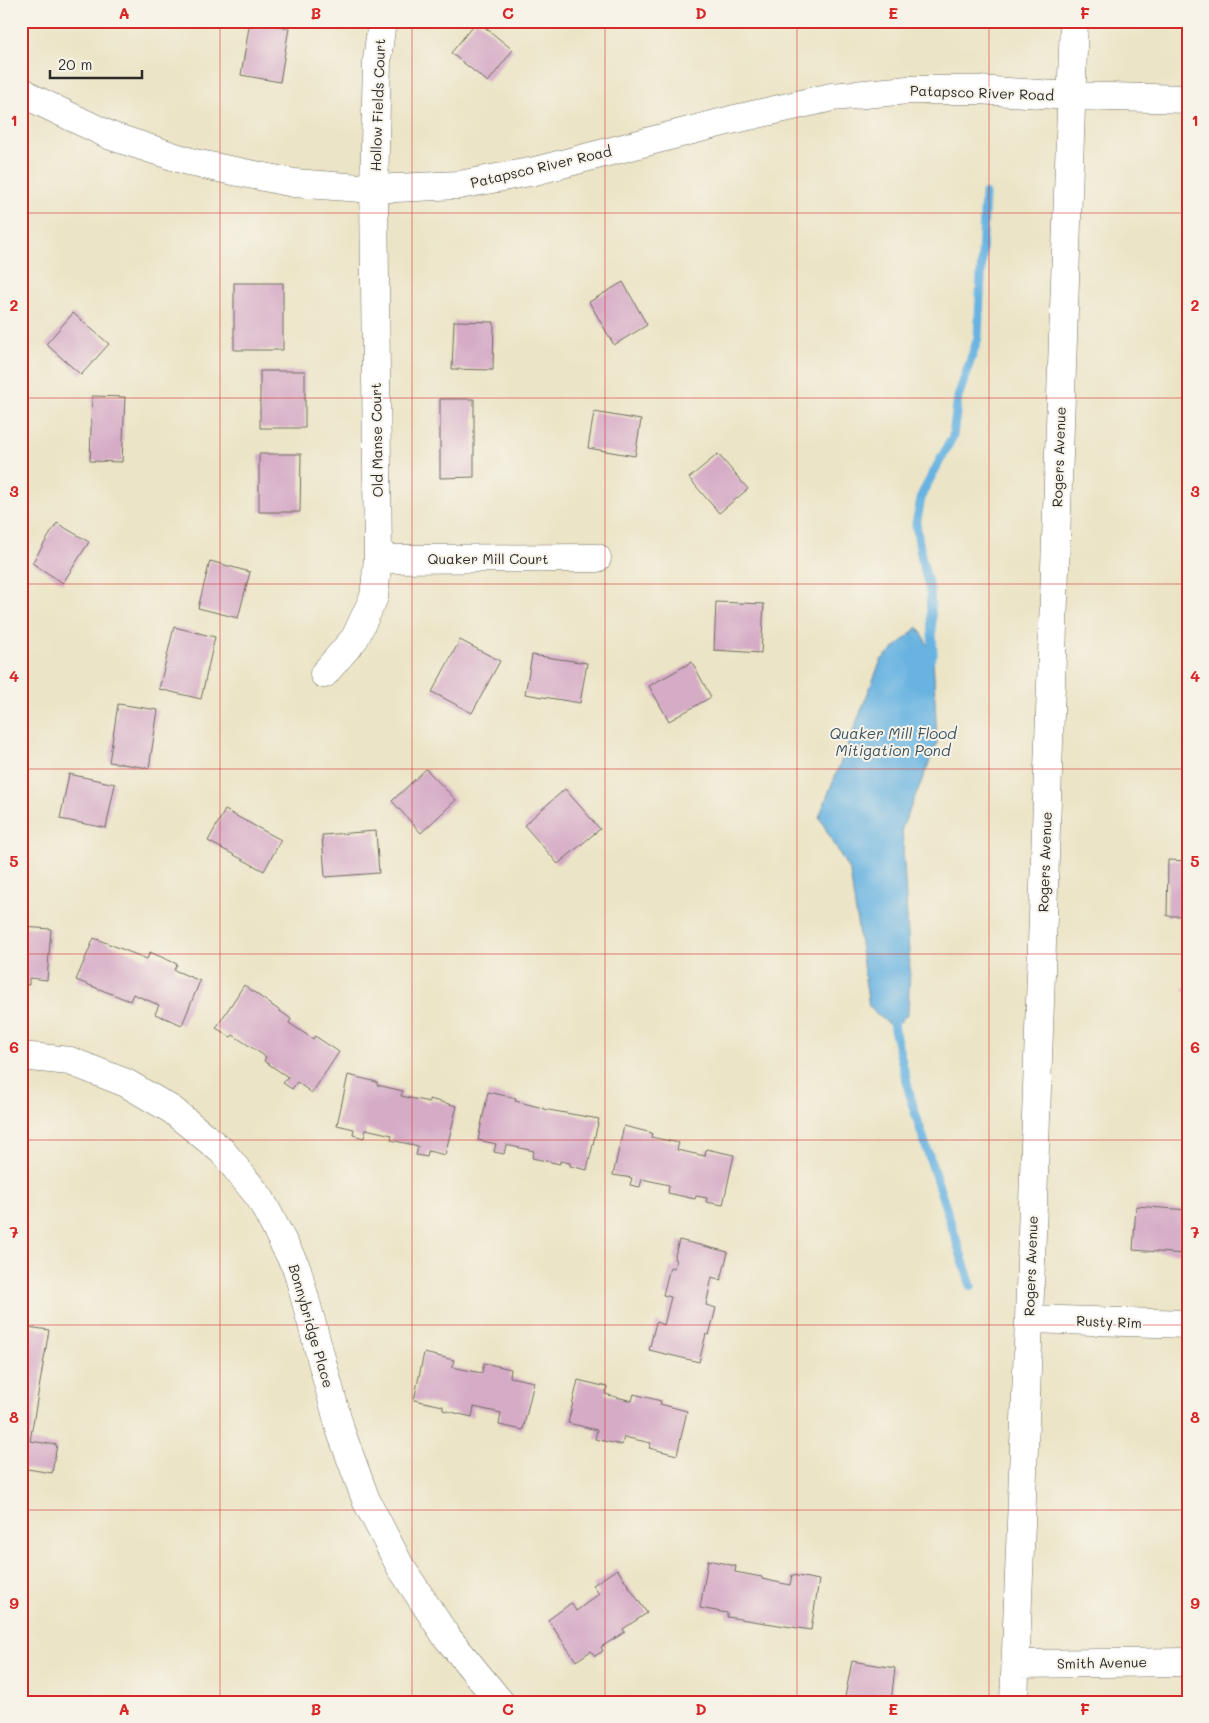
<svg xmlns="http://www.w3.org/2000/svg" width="1209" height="1723" viewBox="0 0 1209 1723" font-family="Mali,sans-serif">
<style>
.water{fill:#68b3e1;stroke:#4a6f86}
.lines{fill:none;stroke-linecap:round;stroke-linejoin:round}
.stream{stroke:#68b3e1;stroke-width:9}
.building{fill:#d5abc6}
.minor-casing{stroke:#6e6c61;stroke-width:29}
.minor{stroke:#fff;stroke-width:28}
.grid{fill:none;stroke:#d62828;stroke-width:1;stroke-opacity:0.55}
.labels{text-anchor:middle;stroke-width:4;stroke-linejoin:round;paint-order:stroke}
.street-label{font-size:14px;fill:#2b2b2b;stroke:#f7f3e8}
.water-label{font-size:15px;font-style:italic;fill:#3d5462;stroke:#f7f3e8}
.neatline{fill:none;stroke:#d62828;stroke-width:2}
.grid-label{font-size:16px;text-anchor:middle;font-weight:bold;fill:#d62828}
</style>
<rect width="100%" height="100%" fill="#f7f3e8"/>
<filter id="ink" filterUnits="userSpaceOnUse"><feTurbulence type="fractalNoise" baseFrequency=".02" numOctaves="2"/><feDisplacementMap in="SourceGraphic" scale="10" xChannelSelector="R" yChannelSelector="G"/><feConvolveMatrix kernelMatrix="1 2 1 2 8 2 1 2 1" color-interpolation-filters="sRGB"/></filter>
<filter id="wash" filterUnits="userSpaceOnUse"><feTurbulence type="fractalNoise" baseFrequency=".0096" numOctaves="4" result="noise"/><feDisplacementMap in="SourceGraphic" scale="20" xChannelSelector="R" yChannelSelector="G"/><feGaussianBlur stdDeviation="1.12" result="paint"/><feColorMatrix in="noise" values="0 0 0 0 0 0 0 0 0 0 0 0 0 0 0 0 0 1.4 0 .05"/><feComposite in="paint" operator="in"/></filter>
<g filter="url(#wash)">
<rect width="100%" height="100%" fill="#ebe4c6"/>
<!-- water -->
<path class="water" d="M918,627L933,654L937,744L902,828L910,970L908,1013L894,1029L869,1007L850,872L819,817L881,660Z"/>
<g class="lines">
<!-- stream -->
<path class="stream" d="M928,664L933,654L930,590L922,561L916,524L922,494L953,436L958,397L978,338L985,194
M893,1018L894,1029L912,1103L971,1286"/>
</g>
<g id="blocks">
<!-- building -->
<path class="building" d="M250,21L289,28L280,82L241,75Z
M477,21L513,50L488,82L451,53Z
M623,282L647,325L614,345L589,302Z
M234,283H283V350H234Z
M73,313L109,344L81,375L46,344Z
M454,321L494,322L493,370L452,369Z
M260,371H305V428H260Z
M92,396L125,397L122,462L90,461Z
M440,399H474V477L440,478Z
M594,412L641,420L635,456L588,448Z
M259,454H301L300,512H259Z
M718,454L748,489L719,513L689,478Z
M57,523L89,542L63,583L32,563Z
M210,561L250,572L238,618L198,608Z
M716,602L764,604L761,653L714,650Z
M174,627L215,637L201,699L159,689Z
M21,629L28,638L21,644Z
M460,640L500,661L472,713L432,692Z
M532,655L587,663L580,703L525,694Z
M692,662L711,697L669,721L649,686Z
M118,704L158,710L149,768L109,762Z
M426,769L456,800L421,833L392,801Z
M69,774L115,784L106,828L60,819Z
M565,789L600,829L558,864L524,825Z
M225,810L281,840L264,871L208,841Z
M376,831L379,873L325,877L322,835Z
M1168,860L1188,861V916H1167Z
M21,925H23V927L51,929L47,980L29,978V985L21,984Z
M94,938L147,959L150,952L177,964L174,970L200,981L182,1025L155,1014L159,1005L133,994L130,1001L76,980Z
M1188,984V994L1183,989Z
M244,985L291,1019L289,1023L313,1039L315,1036L339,1052L312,1093L297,1082L292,1089L283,1083L288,1077L264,1061L266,1057L233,1035L231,1037L216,1028Z
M348,1075L377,1082V1085L403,1091L401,1096L429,1102V1099L457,1106L445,1155L428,1151L427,1157L416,1155L418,1146L391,1140L392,1135L366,1129L364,1138L353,1135L354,1129L337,1125Z
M488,1092L516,1098L515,1101L543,1108V1109L599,1119L587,1170L570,1166V1163L560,1161V1164L532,1158L534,1151L506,1145L504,1154L494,1152L496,1144L478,1140Z
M624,1126L652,1133L651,1137L679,1143L677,1150L705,1156L706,1149L734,1155L723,1205L706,1202L707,1198L696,1196L695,1199L668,1193L669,1185L642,1179L640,1187L630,1185L632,1178L613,1175Z
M1136,1206L1188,1210L1184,1254L1133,1250Z
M679,1240L728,1252L721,1280L712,1277L706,1305L716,1308L709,1335L706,1334L699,1362L649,1350L656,1322L664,1325L671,1297L663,1295L670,1267L674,1268L676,1260L674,1259Z
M21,1326L49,1330L30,1441L57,1445L52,1473L21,1468Z
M424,1353L454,1360L452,1367L482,1373L484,1363L511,1369L510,1377L534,1382L523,1430L499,1425L501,1413L474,1407L472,1417L443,1410V1406L414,1400Z
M578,1380L607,1387L605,1394L632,1401L634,1394L661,1401L660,1404L687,1411L677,1455L649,1448L651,1443L624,1437L622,1445L595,1439L597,1430L568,1423Z
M708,1560L736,1566L735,1572L762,1577V1579L790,1585L792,1575L819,1580L811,1630L727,1617V1613L700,1608Z
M617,1569L647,1613L623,1629L625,1632L601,1647L603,1651L595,1656L591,1651L576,1661L548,1620L571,1603L576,1611L599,1594L593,1585Z
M852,1661L895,1668L891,1702H844Z"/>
</g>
</g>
<g filter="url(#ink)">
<use href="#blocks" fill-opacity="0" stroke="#6e6c61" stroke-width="1"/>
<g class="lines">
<defs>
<path id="minor" d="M21,90L32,98L111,136L194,163L294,183L374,189L459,185L535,171L731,120L832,97L908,90H978L1071,96L1188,99
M378,559L597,558
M324,674L355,638L374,597L378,559L374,189L377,60L382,21
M21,1056L70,1061L126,1083L172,1110L222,1151L260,1198L297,1269L341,1432L366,1500L400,1566L446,1636L500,1702
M1029,1319L1188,1324
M1016,1664L1188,1662
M1014,1702L1029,1319L1074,21"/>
</defs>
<!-- minor casing -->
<use href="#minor" class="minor-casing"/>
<!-- minor -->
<use href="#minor" class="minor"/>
</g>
</g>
<!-- grid -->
<path class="grid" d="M220,21V1702M412,21V1702M605,21V1702M797,21V1702M989,21V1702M21,213H1188M21,398H1188M21,584H1188M21,769H1188M21,954H1188M21,1140H1188M21,1325H1188M21,1510H1188"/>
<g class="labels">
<!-- street labels -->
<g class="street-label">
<text transform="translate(982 93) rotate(2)" y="5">Patapsco River Road</text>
<text transform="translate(378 105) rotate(-88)" y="5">Hollow Fields Court</text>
<text transform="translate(541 167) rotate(-13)" y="5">Patapsco River Road</text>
<text transform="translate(377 440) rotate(-91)" y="5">Old Manse Court</text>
<text transform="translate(1059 457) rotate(-88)" y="5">Rogers Avenue</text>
<text x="488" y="564">Quaker Mill Court</text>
<text transform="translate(1045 862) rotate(-88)" y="5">Rogers Avenue</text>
<text transform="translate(1031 1266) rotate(-88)" y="5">Rogers Avenue</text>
<text transform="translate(1109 1322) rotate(2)" y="5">Rusty Rim</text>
<text transform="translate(311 1326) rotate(74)" y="5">Bonnybridge Place</text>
<text transform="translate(1102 1663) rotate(-1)" y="5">Smith Avenue</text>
</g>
<!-- water labels -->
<g class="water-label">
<text x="893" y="739">Quaker Mill Flood<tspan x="893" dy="17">Mitigation Pond</tspan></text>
</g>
</g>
<!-- margin -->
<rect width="1209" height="1723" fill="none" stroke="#f7f3e8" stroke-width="55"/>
<!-- scale -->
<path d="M50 70v8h92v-8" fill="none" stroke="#2b2b2b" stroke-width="2.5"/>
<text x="58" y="70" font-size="15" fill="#2b2b2b" stroke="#f7f3e8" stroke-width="4" paint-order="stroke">20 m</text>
<rect x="28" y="28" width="1154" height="1668" class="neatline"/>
<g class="grid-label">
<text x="124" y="19">A</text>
<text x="316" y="19">B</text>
<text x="508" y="19">C</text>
<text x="701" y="19">D</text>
<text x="893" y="19">E</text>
<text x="1085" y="19">F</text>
<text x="14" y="126">1</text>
<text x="1195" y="126">1</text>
<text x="14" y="311">2</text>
<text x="1195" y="311">2</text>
<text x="14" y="497">3</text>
<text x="1195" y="497">3</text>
<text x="14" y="682">4</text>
<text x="1195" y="682">4</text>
<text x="14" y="867">5</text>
<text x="1195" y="867">5</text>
<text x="14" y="1053">6</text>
<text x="1195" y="1053">6</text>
<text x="14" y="1238">7</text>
<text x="1195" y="1238">7</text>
<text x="14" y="1423">8</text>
<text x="1195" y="1423">8</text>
<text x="14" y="1609">9</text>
<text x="1195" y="1609">9</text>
<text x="124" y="1715">A</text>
<text x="316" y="1715">B</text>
<text x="508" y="1715">C</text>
<text x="701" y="1715">D</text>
<text x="893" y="1715">E</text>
<text x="1085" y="1715">F</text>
</g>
</svg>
